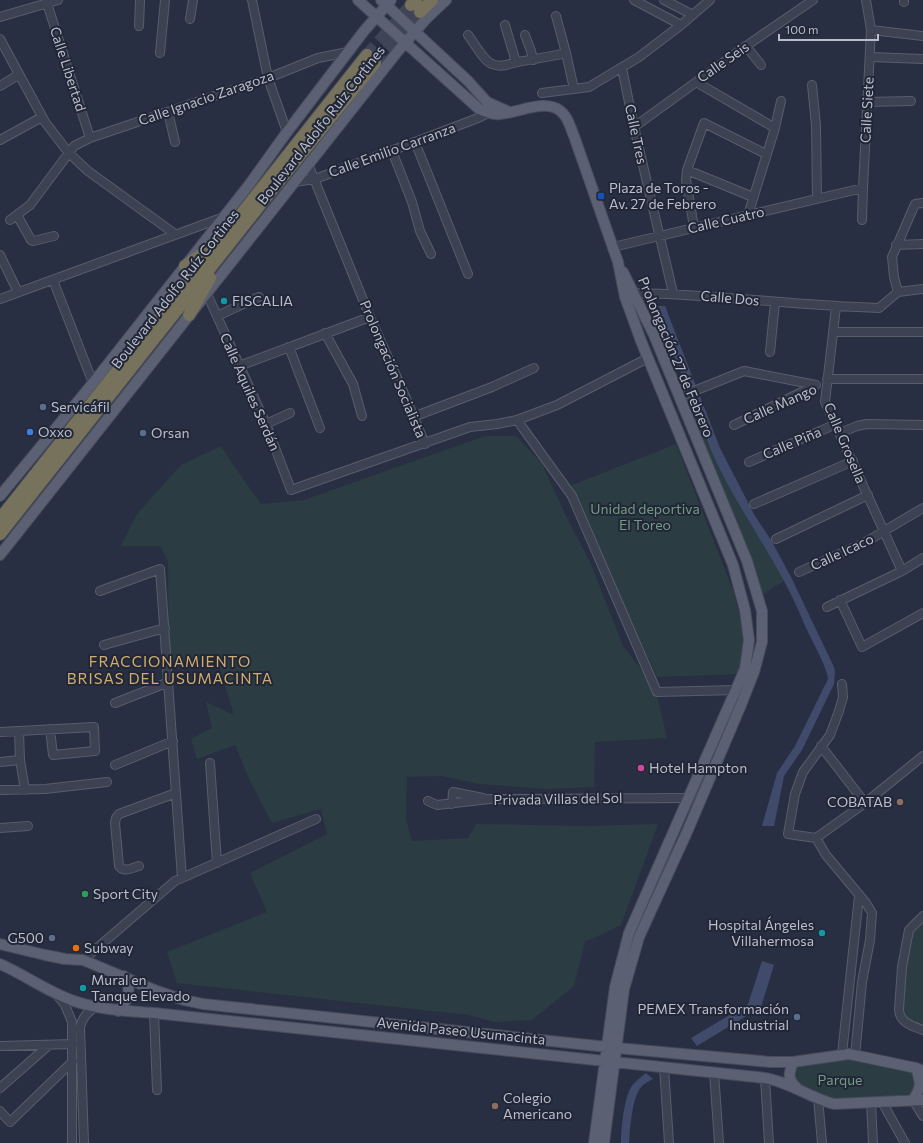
<svg xmlns="http://www.w3.org/2000/svg" width="923" height="1143" viewBox="0 0 923 1143" font-family="Commissioner,sans-serif">
<style>
.green{fill:#2b3c43}
.water{fill:#404a6a}
.lines{fill:none;stroke-linecap:round;stroke-linejoin:round}
.highway-tunnel{stroke:#3f4457;stroke-width:12;stroke-dasharray:12 6;stroke-linecap:butt}
.minor-casing{stroke:#585d6c;stroke-width:10}
.major-casing{stroke:#474b5b;stroke-width:12}
.highway-casing{stroke:#454a59;stroke-width:14}
.minor{stroke:#3d4252;stroke-width:8}
.major{stroke:#5b6172;stroke-width:10}
.highway{stroke:#77725b;stroke-width:12}
.transit-dot{fill:#1a4fb4;stroke:#222737;stroke-width:1.5}
.culture-dot{fill:#0f9aa8;stroke:#222737;stroke-width:1.5}
.service-dot{fill:#5c6f8a;stroke:#222737;stroke-width:1.5}
.shop-dot{fill:#3f7fe0;stroke:#222737;stroke-width:1.5}
.hotel-dot{fill:#d1479c;stroke:#222737;stroke-width:1.5}
.education-dot{fill:#8d6e63;stroke:#222737;stroke-width:1.5}
.leisure-dot{fill:#2e9e5b;stroke:#222737;stroke-width:1.5}
.food-dot{fill:#e8710a;stroke:#222737;stroke-width:1.5}
.labels{text-anchor:middle;stroke-width:4;stroke-linejoin:round;paint-order:stroke}
.street-label{font-size:14px;fill:#babecc;stroke:#222737}
.poi-label{font-size:14px;fill:#babecc;stroke:#222737;text-anchor:start}
.park-label{font-size:14px;fill:#739b84;stroke:#222737}
.neighbourhood-label{font-size:15px;letter-spacing:1px;fill:#d1ac70;stroke:#222737}
</style>
<rect width="100%" height="100%" fill="#292f42"/>
<!-- green -->
<path class="green" d="M689,393C696,413 703,433 712,453C732,498 761,538 784,581L760,596L679,397Z
M485,436H516L542,464L567,518L590,562L623,646L655,687L667,738L595,742L594,787L546,789L480,784L441,776L407,777L406,819L412,841L468,838L476,824L586,826L658,824L621,925L585,942L574,986L532,1020L494,1022L469,1015L177,983L167,952L267,912L250,873L327,834L321,809L272,823L250,781L235,745L197,759L191,739L212,728L206,702L234,715L218,663L169,660L168,561L160,546H121L137,514L181,465L221,446L234,466L261,504L304,500Z
M676,444L734,593L745,638L740,674L657,677L570,486Z
M923,916V1030L905,1022L899,1009L909,930Z
M842,1054L916,1068L917,1096L840,1104L797,1088L790,1070L793,1062Z"/>
<!-- water -->
<path class="water" d="M654,306H665L720,448L755,516L771,540L791,577L834,667L835,672L834,684L802,750L784,776L774,826H762L777,773L795,746L828,679C828,668 808,634 803,621C779,562 738,511 712,453C706,438 701,423 695,408C681,374 668,340 654,306Z
M762,961L774,965L761,1007L697,1046L691,1038L748,1004Z
M646,1073L653,1079C649,1081 645,1083 642,1086C632,1096 630,1129 629,1143H621C621,1129 624,1101 630,1089C634,1082 640,1078 646,1073Z"/>
<g class="lines">
<!-- highway-tunnel -->
<path class="highway-tunnel" d="M367,55L411,5
M375,63L420,12"/>
<defs>
<path id="minor" d="M46,0L90,138
M252,0L268,78L287,132
M634,0L681,25
M664,0L693,15
M904,2V0
M556,16L566,53L574,89
M0,17L58,0
M190,19L193,0
M505,25L516,62
M139,26L140,0
M871,30L923,36
M468,35C474,43 484,61 492,64C501,68 509,64 517,62C533,59 550,57 566,53
M525,35L531,51L533,60
M0,39L45,122L68,152L88,171L175,234
M746,46L761,65
M160,53L165,0
M870,57L923,59
M622,68L634,127L673,293
M696,82L775,128
M812,85L816,125L817,199
M0,86L18,75
M542,93L589,87L639,57L681,25L710,0
M867,102L911,101
M168,112L175,142
M634,127L746,46L813,0
M0,140L42,117
M415,142L468,274
M392,151L412,202L420,231L431,254
M308,164L370,317L405,396L425,444
M687,170L753,197
M294,182L315,179L415,142L478,118L488,113L489,110
M17,215L31,240L33,241L54,236
M748,215L775,128L781,101
M10,220L30,205L74,146L90,138L268,78L318,58L348,52
M862,220L863,188L871,30L866,0
M694,227L686,180L687,170L704,123L766,154
M896,245L923,244
M613,247L863,188
M0,255L18,292
M53,280L93,383
M898,292L894,277L892,257L915,204L923,203
M207,294L266,424L291,490L470,427L497,424L517,420L557,405L648,358
M629,295L635,293C716,294 797,306 879,308L898,292L923,289
M0,299L224,217
M836,307L825,402L902,571
M217,316L259,297
M833,332H923
M325,333L353,384L362,416
M289,347L320,428
M770,352L775,302
M239,366L370,317
M827,379H923
M679,397L744,371L816,385
M413,417L492,387L534,368
M517,420L572,496L657,692L736,690
M266,424L290,413
M734,425L816,385
M840,433L857,426L867,424L923,425
M749,462L836,424
M754,504L853,461
M776,539L868,495
M799,572L864,543L923,508
M100,591L160,569L182,878
M840,600L862,647L923,613
M827,607L902,571L923,558
M104,645L165,628
M115,703L169,682
M0,732L94,727L95,751L53,755L50,729
M19,732L20,760L25,790
M821,746L865,803L816,838L788,834L795,794L803,772L830,735L839,711L843,697L842,684
M0,762L20,760
M210,763L217,863
M115,765L173,741
M0,790L45,789L107,782
M428,801L437,805L490,799L689,798
M865,803L923,756
M452,804L453,792L483,798
M0,828L28,826
M816,838L826,855L866,903L872,913L870,940L862,982L855,1056
M139,866C132,868 124,873 119,866L115,823L116,818L119,814L176,793
M923,916L909,930L902,967L899,1009C899,1022 912,1026 923,1030
M83,960L175,881L316,819
M57,995L65,1005L72,1022V1143
M154,1013L157,1090
M0,1046L73,1044
M842,1054L859,896
M664,1067L669,1143
M714,1072L719,1143
M765,1078L769,1143
M0,1088L49,1045
M818,1098L822,1143
M913,1100L923,1116
M882,1102L905,1143
M871,1103L873,1143
M0,1111L10,1122L73,1061
M84,1143L80,1027C83,1017 87,1012 96,1007"/>
<path id="major" d="M358,0L479,109C486,112 493,115 500,114C520,113 551,95 565,116C569,121 571,129 574,136L618,262L625,297L641,341L733,565L745,610L749,640L745,669L629,933L615,987L594,1143
M381,0L468,81L487,102L507,111
M0,496L93,383L249,185L287,132L364,31L391,0
M0,555L398,51L427,18L446,0
M0,944L45,955L65,959L83,960L157,991L184,1000L203,1004L617,1048L771,1062H793L849,1054L916,1068L923,1071
M0,964C25,975 48,992 74,1001C100,1010 127,1011 154,1013L765,1078C790,1082 810,1098 834,1104L923,1100
M118,1011C129,1000 132,989 124,976
M793,1062C789,1073 787,1079 796,1087
M913,1100C922,1086 921,1084 916,1068
M604,1143L624,989L639,937L687,832L741,705L754,672L762,642V611L747,561L654,335L623,272"/>
<path id="highway" d="M411,5L416,0
M420,12L432,0
M185,266L205,252
M189,315L210,278
M0,519L367,55
M0,534L267,196L375,63"/>
</defs>
<!-- minor casing -->
<use href="#minor" class="minor-casing"/>
<!-- major casing -->
<use href="#major" class="major-casing"/>
<!-- highway casing -->
<use href="#highway" class="highway-casing"/>
<!-- minor -->
<use href="#minor" class="minor"/>
<!-- major -->
<use href="#major" class="major"/>
<!-- highway -->
<use href="#highway" class="highway"/>
</g>
<!-- markers -->
<rect class="transit-dot" x="597" y="192" width="8" height="8" rx="2"/>
<g class="culture-dot">
<circle cx="224" cy="301" r="4"/>
<circle cx="822" cy="933" r="4"/>
<circle cx="83" cy="988" r="4"/>
</g>
<g class="service-dot">
<circle cx="43" cy="407" r="4"/>
<circle cx="143" cy="433" r="4"/>
<circle cx="52" cy="938" r="4"/>
<circle cx="797" cy="1017" r="4"/>
</g>
<circle class="shop-dot" cx="30" cy="432" r="4"/>
<circle class="hotel-dot" cx="641" cy="768" r="4"/>
<g class="education-dot">
<circle cx="900" cy="802" r="4"/>
<circle cx="495" cy="1106" r="4"/>
</g>
<circle class="leisure-dot" cx="85" cy="894" r="4"/>
<circle class="food-dot" cx="76" cy="948" r="4"/>
<g class="labels">
<!-- street labels -->
<g class="street-label">
<text transform="translate(723 62) rotate(-35)" y="5">Calle Seis</text>
<text transform="translate(68 69) rotate(72)" y="5">Calle Libertad</text>
<text transform="translate(206 98) rotate(-19)" y="5">Calle Ignacio Zaragoza</text>
<text transform="translate(867 110) rotate(-87)" y="5">Calle Siete</text>
<text transform="translate(321 125) rotate(-52)" y="5">Boulevard Adolfo Ruiz Cortines</text>
<text transform="translate(636 134) rotate(78)" y="5">Calle Tres</text>
<text transform="translate(392 150) rotate(-20)" y="5">Calle Emilio Carranza</text>
<text transform="translate(726 220) rotate(-13)" y="5">Calle Cuatro</text>
<text transform="translate(175 289) rotate(-52)" y="5">Boulevard Adolfo Ruíz Cortines</text>
<text transform="translate(730 298) rotate(5)" y="5">Calle Dos</text>
<text transform="translate(676 357) rotate(67)" y="5">Prolongación 27 de Febrero</text>
<text transform="translate(393 369) rotate(67)" y="5">Prolongación Socialista</text>
<text transform="translate(250 392) rotate(66)" y="5">Calle Aquiles Serdán</text>
<text transform="translate(780 404) rotate(-24)" y="5">Calle Mango</text>
<text transform="translate(792 443) rotate(-23)" y="5">Calle Piña</text>
<text transform="translate(845 443) rotate(67)" y="5">Calle Grosella</text>
<text transform="translate(842 552) rotate(-25)" y="5">Calle Icaco</text>
<text transform="translate(558 799) rotate(-1)" y="5">Privada Villas del Sol</text>
<text transform="translate(461 1031) rotate(6)" y="5">Avenida Paseo Usumacinta</text>
</g>
<!-- poi labels -->
<g class="poi-label">
<text x="609" y="193">Plaza de Toros -<tspan x="609" dy="16">Av. 27 de Febrero</tspan></text>
<text x="232" y="306">FISCALIA</text>
<text x="51" y="412">Servicáfil</text>
<text x="38" y="437">Oxxo</text>
<text x="151" y="438">Orsan</text>
<text x="649" y="773">Hotel Hampton</text>
<text x="892" y="807" text-anchor="end">COBATAB</text>
<text x="93" y="899">Sport City</text>
<text x="814" y="930" text-anchor="end">Hospital Ángeles<tspan x="814" dy="16">Villahermosa</tspan></text>
<text x="44" y="943" text-anchor="end">G500</text>
<text x="84" y="953">Subway</text>
<text x="91" y="985">Mural en<tspan x="91" dy="16">Tanque Elevado</tspan></text>
<text x="789" y="1014" text-anchor="end">PEMEX Transformación<tspan x="789" dy="16">Industrial</tspan></text>
<text x="503" y="1103">Colegio<tspan x="503" dy="16">Americano</tspan></text>
</g>
<!-- park labels -->
<g class="park-label">
<text x="645" y="514">Unidad deportiva<tspan x="645" dy="16">El Toreo</tspan></text>
<text x="840" y="1085">Parque</text>
</g>
<!-- neighbourhood labels -->
<g class="neighbourhood-label">
<text x="170" y="667">FRACCIONAMIENTO<tspan x="170" dy="17">BRISAS DEL USUMACINTA</tspan></text>
</g>
</g>
<!-- scale -->
<path d="M779 34v6h99v-6" fill="none" stroke="#babecc" stroke-width="2"/>
<text x="785" y="34" font-size="12" fill="#babecc" stroke="#222737" stroke-width="3" paint-order="stroke">100 m</text>
</svg>
